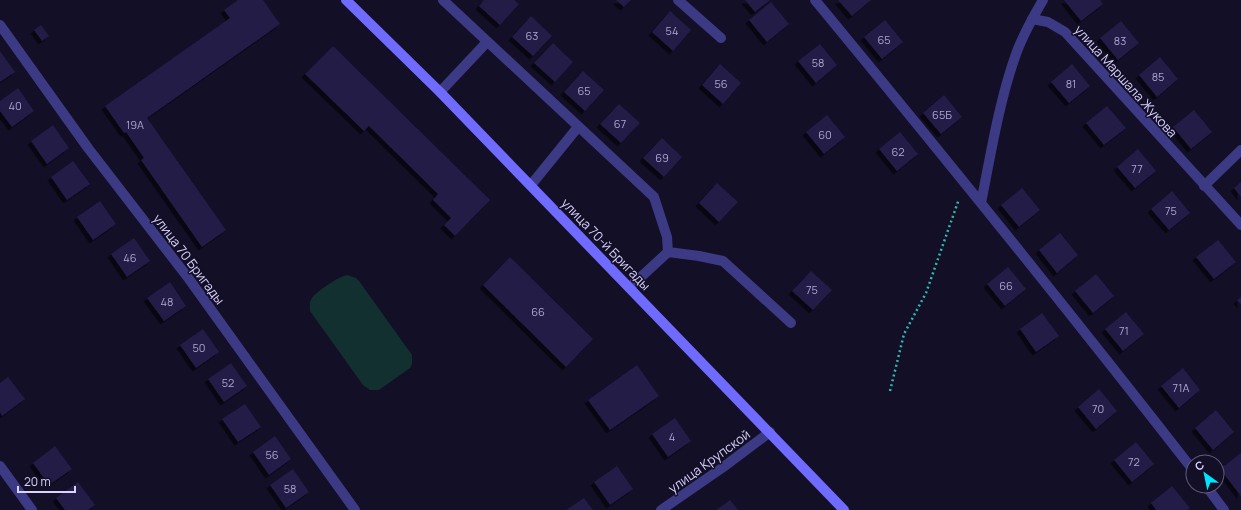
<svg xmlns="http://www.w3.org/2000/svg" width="1241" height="510" viewBox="0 0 1241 510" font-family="Manrope,sans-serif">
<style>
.green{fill:#12302f}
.building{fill:#241b47;filter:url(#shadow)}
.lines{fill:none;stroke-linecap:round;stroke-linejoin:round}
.path{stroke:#2fb8b0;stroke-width:2.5;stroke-dasharray:2 3;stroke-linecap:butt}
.lane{stroke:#3d3a85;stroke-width:10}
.street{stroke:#3d3a85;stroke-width:10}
.secondary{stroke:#6f6bff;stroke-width:10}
.labels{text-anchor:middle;stroke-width:3;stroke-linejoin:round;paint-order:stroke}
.number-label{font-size:11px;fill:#aca6d1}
.street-label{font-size:13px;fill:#d9d4ff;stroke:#130f26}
</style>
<defs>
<filter id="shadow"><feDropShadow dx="-3.5" dy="3.5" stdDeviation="0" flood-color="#0009"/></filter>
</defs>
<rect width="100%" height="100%" fill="#130f26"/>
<!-- green -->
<path class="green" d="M347,275L356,278L359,281L412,355V364L410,368L379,390H370L363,385L310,311C310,306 309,302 312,298C317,291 338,277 347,275Z"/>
<!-- building -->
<path class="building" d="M238,0H263L280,24L147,118L226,230L202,247L141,160L144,158L126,132L124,133L105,106L230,18L224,10Z
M484,0H514L519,4L500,25L479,6Z
M616,0H631L624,7Z
M745,0H770L755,12Z
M838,0H871L852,16Z
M1064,0H1100L1103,4L1081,21Z
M771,2L789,24L767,42L749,20Z
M670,11L691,30L673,51L652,32Z
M531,16L552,36L533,56L512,37Z
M885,20L903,42L882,59L864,37Z
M1121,21L1139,43L1118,60L1100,38Z
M41,25L49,36L42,41L34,30Z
M553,43L573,62L555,82L534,63Z
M820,44L837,65L816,83L798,61Z
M333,46L490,200L455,236L444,225L451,218L433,200L438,194L369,126L364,131L305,74Z
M0,51L15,72L0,82Z
M1160,57L1178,79L1157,97L1139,75Z
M720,64L741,83L723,104L702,85Z
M1072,64L1090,86L1069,103L1051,82Z
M583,71L604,90L585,111L564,92Z
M18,88L34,111L12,127L0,111V101Z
M944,95L962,117L941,134L923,113Z
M619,104L640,123L621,143L600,124Z
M1107,106L1126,128L1104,145L1086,123Z
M1194,110L1212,132L1191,149L1173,127Z
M827,115L845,137L824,154L806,132Z
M53,125L69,148L47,164L31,141Z
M900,132L918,154L897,171L879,149Z
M662,138L682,157L664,177L643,158Z
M1138,149L1156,171L1135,188L1117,167Z
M73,161L90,184L67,200L51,177Z
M1241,182V197L1234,188Z
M717,183L738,202L719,222L699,203Z
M1022,188L1040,210L1019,227L1001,205Z
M1172,191L1190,213L1169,230L1151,209Z
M100,201L116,224L93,240L77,217Z
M1060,233L1078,255L1057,273L1039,250Z
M134,238L150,261L127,277L111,254Z
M1218,240L1236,262L1214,279L1196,257Z
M510,257L593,339L566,367L483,285Z
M1008,267L1026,289L1005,306L987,284Z
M811,271L832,290L813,310L792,291Z
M1096,274L1114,296L1093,313L1075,291Z
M170,282L186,306L164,321L147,298Z
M1241,297V305L1237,300Z
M1126,312L1144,334L1123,351L1105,329Z
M1042,313L1059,336L1036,352L1020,329Z
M203,329L219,352L196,368L180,345Z
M231,363L247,386L224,402L208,379Z
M637,365L659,396L610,430L588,400Z
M1183,368L1200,390L1179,408L1161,386Z
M8,377L25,399L2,416L0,412V383Z
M1099,389L1117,411L1096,429L1078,407Z
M245,404L261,427L238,442L222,419Z
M1216,410L1234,432L1213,450L1195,428Z
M675,418L691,441L668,457L652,434Z
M275,436L291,459L269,475L253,452Z
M1136,442L1154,464L1132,482L1114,460Z
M55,446L72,469L49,485L33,463Z
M1241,453V496L1220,469Z
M617,466L633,489L610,505L594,482Z
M293,469L309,492L286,508L270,485Z
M78,482L95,505L88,510H65L56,498Z
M1172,486L1190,508L1187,510H1156L1151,503Z
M584,498L593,510H566Z
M730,500L738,510H716Z"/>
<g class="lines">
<!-- path -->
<path class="path" d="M890,391L904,334L926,293L959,199"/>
<!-- lane -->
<path class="lane" d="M443,0L654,197L667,237L668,252L699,256L723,261L791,323
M440,92L487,42
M531,185L578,127
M630,287L668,252"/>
<!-- street -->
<path class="street" d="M678,0L721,38
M815,0C943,155 1069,311 1193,470
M1032,19L1048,22L1065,32L1241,225
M0,25L88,148L189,279L355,510
M1204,186L1241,150
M981,203C991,153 999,102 1016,54C1023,35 1033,17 1043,0
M0,466L32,510
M1206,486L1224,510
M661,510L722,468L770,432"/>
<!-- secondary -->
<path class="secondary" d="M346,0L440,92L844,510"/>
</g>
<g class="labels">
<!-- number labels -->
<g class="number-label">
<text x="672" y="35">54</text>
<text x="532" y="40">63</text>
<text x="884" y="44">65</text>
<text x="1120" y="45">83</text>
<text x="818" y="67">58</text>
<text x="1158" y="81">85</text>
<text x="721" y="88">56</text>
<text x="1071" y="88">81</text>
<text x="584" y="95">65</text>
<text x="15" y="110">40</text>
<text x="942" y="119">65Б</text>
<text x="620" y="128">67</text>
<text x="135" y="129">19А</text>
<text x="825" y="139">60</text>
<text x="898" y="156">62</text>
<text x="662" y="162">69</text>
<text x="1137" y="173">77</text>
<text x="1171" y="215">75</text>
<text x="130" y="262">46</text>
<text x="1006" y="290">66</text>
<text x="812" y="294">75</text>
<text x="167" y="306">48</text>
<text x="538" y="316">66</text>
<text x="1124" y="335">71</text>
<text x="199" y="352">50</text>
<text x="228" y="387">52</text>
<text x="1181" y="392">71А</text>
<text x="1098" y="413">70</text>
<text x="672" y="441">4</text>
<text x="272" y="459">56</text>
<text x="1134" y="466">72</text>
<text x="290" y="493">58</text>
</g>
<!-- street labels -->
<g class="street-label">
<text transform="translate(1126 81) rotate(48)" y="5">улица Маршала Жукова</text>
<text transform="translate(606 244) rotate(46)" y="5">улица 70-й Бригады</text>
<text transform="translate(189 259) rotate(53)" y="5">улица 70 Бригады</text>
<text transform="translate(709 461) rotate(-36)" y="5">улица Крупской</text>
</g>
</g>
<!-- north arrow -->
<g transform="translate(1205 474) rotate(327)"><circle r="19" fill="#130f26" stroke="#625e7d"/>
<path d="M0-3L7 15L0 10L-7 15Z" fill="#00e5ff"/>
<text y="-6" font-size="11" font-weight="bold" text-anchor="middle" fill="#d9d4ff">С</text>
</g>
<!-- scale -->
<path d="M18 486v6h57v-6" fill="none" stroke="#d9d4ff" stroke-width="2"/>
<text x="24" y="486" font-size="12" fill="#d9d4ff" stroke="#130f26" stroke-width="3" paint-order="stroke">20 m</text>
</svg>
